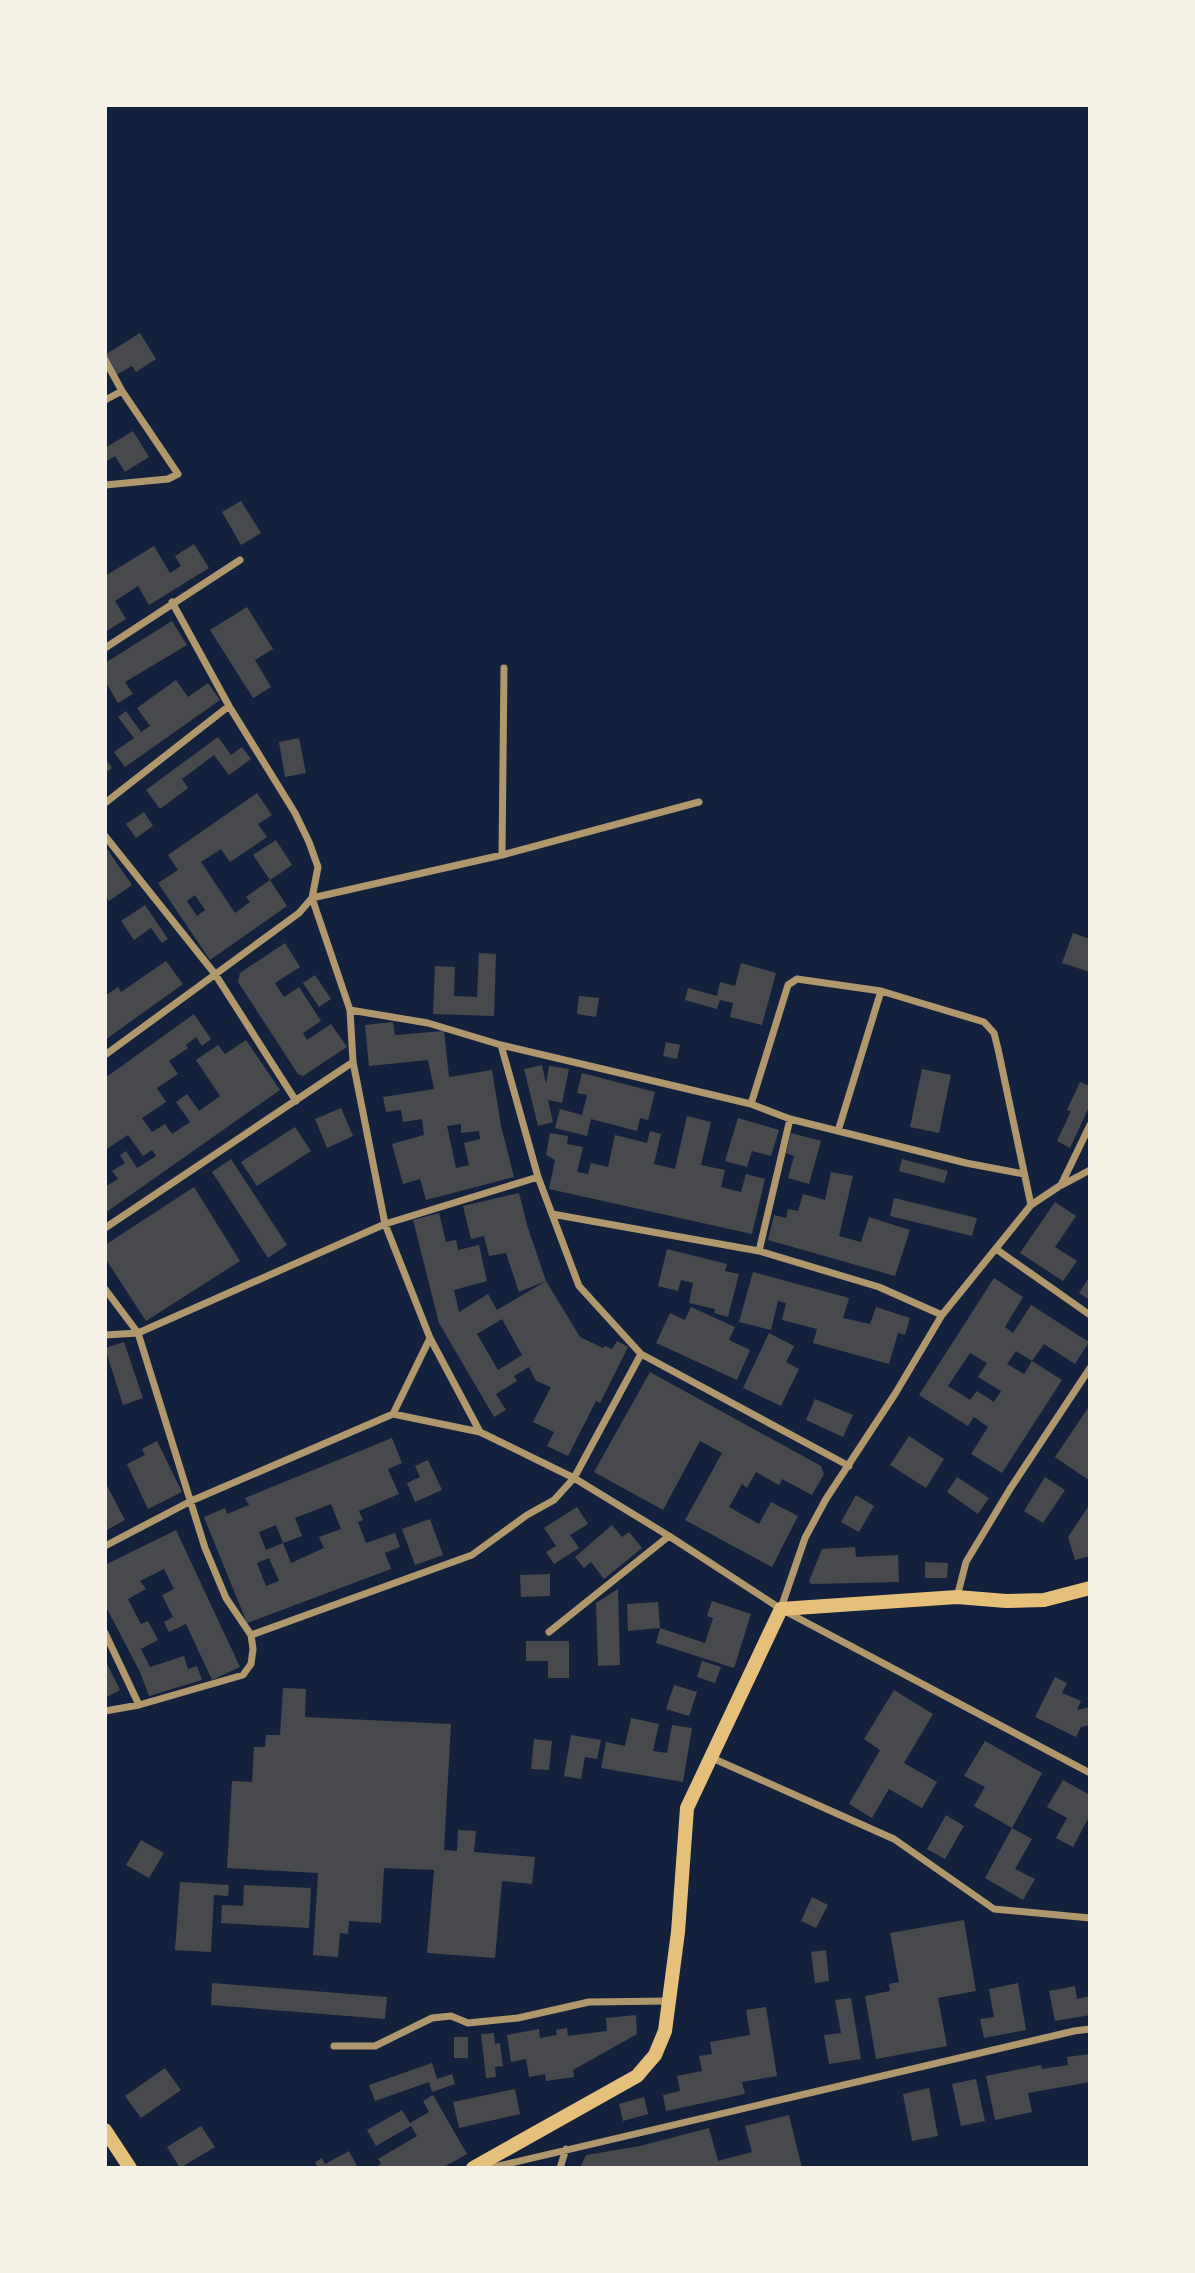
<svg xmlns="http://www.w3.org/2000/svg" width="1195" height="2273" viewBox="0 0 1195 2273" font-family="'Playfair Display',serif">
<style>
.building{fill:#48494c;fill-rule:evenodd}
.lines{fill:none;stroke-linecap:round;stroke-linejoin:round}
.minor{stroke:#b1986c;stroke-width:7}
.secondary{stroke:#e5c07b;stroke-width:14}
</style>
<rect width="100%" height="100%" fill="#14213d"/>
<!-- building -->
<path class="building" d="M140,333L156,359L136,372L132,366L116,375L105,355Z
M133,431L149,457L125,472L115,456L105,462V448Z
M241,501L261,533L241,545L222,512Z
M194,544L209,568L149,605L138,586L115,601L126,619L105,632V576L154,546L170,573L181,566L175,556Z
M247,607L273,649L255,660L271,687L253,698L210,630Z
M172,621L187,645L125,682L133,694L118,703L105,681V663Z
M176,680L188,697L208,683L220,700L125,767L114,752L134,738L118,717L126,711L141,732L150,726L137,708Z
M218,737L231,755L242,747L251,759L229,775L214,755L182,779L188,788L160,809L146,790Z
M299,738L306,773L285,777L279,742Z
M105,758L112,768L105,773Z
M257,793L272,815L258,824L267,837L230,862L221,849L201,862L235,913L250,902L246,897L270,880L253,855L276,840L292,865L270,880L287,906L210,960L158,883L178,870L168,855ZM195,895L205,910L197,916L187,901Z
M144,812L153,826L136,838L126,824Z
M105,846L132,885L109,901L105,895Z
M145,905L168,939L162,943L151,928L134,940L121,921Z
M1073,933L1090,939V972L1062,963Z
M285,943L300,967L275,983L284,997L299,987L321,1021L303,1033L307,1040L331,1024L347,1047L303,1076L298,1074L238,982L240,973Z
M479,953L496,954L494,1016L433,1014L435,966L455,967L454,996L477,997Z
M166,961L183,984L105,1040V996L118,987L121,992Z
M741,963L776,973L762,1025L730,1017L733,1003L720,1000L717,1009L685,1000L688,988L717,996L720,982L735,986Z
M315,975L331,999L319,1007L303,983Z
M579,996L599,998L596,1017L577,1014Z
M194,1014L211,1039L202,1046L196,1037L186,1045L188,1048L169,1061L178,1074L157,1088L166,1102L142,1118L152,1132L165,1124L172,1134L190,1122L176,1102L187,1094L199,1111L220,1096L196,1060L218,1045L225,1054L246,1040L280,1090L105,1213V1187L118,1179L112,1171L125,1163L120,1155L126,1151L137,1168L156,1156L152,1150L143,1156L128,1135L105,1150V1078Z
M393,1022L395,1035L444,1031L449,1077L492,1070L501,1126L514,1177L426,1200L420,1179L403,1184L392,1144L424,1135L422,1119L403,1122L401,1110L386,1112L383,1097L434,1089L428,1060L369,1066L365,1025ZM461,1124V1133L479,1131L480,1139L464,1143L469,1165L456,1168L447,1126Z
M666,1042L680,1045L677,1059L663,1056Z
M542,1065L546,1084L549,1066L569,1069L562,1103L548,1100L553,1122L538,1126L524,1069Z
M922,1069L951,1075L939,1133L910,1127Z
M582,1073L655,1092L648,1120L640,1118L637,1131L591,1119L587,1136L555,1128L560,1109L582,1115L587,1095L577,1093Z
M1080,1082L1090,1086V1105L1070,1148L1057,1141L1071,1111L1067,1110Z
M341,1108L353,1136L327,1148L315,1119Z
M687,1116L711,1122L701,1165L725,1170L721,1187L741,1192L746,1174L765,1179L752,1234L549,1189L555,1160L546,1155L550,1133L568,1136L567,1144L583,1147L577,1172L588,1174L591,1163L608,1167L615,1135L647,1143L650,1131L661,1134L654,1164L675,1169Z
M738,1118L779,1130L771,1156L752,1151L747,1167L725,1161Z
M295,1127L311,1151L257,1186L241,1162Z
M791,1133L821,1141L809,1184L788,1178L794,1156L786,1153Z
M231,1159L287,1245L268,1258L212,1172Z
M902,1159L948,1171L944,1183L899,1171Z
M831,1172L853,1176L839,1236L861,1242L869,1217L910,1230L895,1276L768,1240L774,1215L786,1218L788,1209L798,1211L803,1194L825,1200Z
M194,1187L240,1261L146,1321L105,1258V1245Z
M519,1193L527,1225L546,1281L580,1337L603,1348L605,1346L612,1349L617,1341L628,1347L600,1403L596,1401L568,1456L547,1446L554,1432L533,1422L551,1387L536,1381L529,1367L514,1376L517,1381L496,1394L506,1410L494,1417L439,1323L413,1220L439,1213L446,1242L456,1240L458,1250L479,1245L487,1281L454,1290L459,1312L488,1294L497,1310L546,1281L519,1292L506,1253L489,1256L484,1236L471,1239L463,1206ZM502,1319L522,1355L498,1370L477,1334Z
M894,1198L977,1218L972,1236L890,1216Z
M1055,1202L1076,1216L1055,1247L1077,1261L1063,1281L1020,1253Z
M667,1249L727,1264L725,1271L739,1274L728,1317L714,1313L715,1309L689,1303L693,1283L681,1280L678,1291L658,1286Z
M753,1272L849,1298L843,1318L870,1324L876,1307L910,1318L905,1335L898,1333L889,1364L813,1343L817,1329L782,1320L786,1303L778,1301L771,1330L739,1322Z
M1090,1276V1300L1079,1293Z
M994,1278L1023,1297L1005,1327L1013,1333L1031,1305L1089,1342L1075,1364L1044,1344L1032,1361L1016,1351L1007,1364L1024,1374L1032,1361L1062,1380L1002,1473L971,1454L988,1427L974,1417L968,1426L919,1395ZM970,1353L987,1363L978,1377L1001,1391L994,1402L977,1391L970,1400L948,1386Z
M691,1307L735,1327L729,1340L750,1350L737,1380L656,1343L670,1313L685,1320Z
M769,1333L794,1346L786,1362L799,1369L781,1406L743,1388Z
M124,1342L143,1398L123,1405L105,1348Z
M650,1372L821,1466L824,1474L812,1495L782,1479L779,1485L756,1472L747,1488L742,1484L729,1507L759,1524L771,1502L798,1516L772,1567L685,1520L722,1453L700,1441L663,1510L594,1472Z
M815,1399L853,1415L843,1437L806,1420Z
M1090,1405V1481L1055,1457Z
M909,1436L944,1459L926,1488L890,1465Z
M392,1438L402,1463L388,1469L399,1494L359,1511L363,1520L358,1522L366,1543L395,1533L400,1547L385,1553L391,1569L247,1623L204,1517L225,1508L227,1514L249,1505L245,1498ZM331,1504L341,1529L319,1537L324,1548L291,1563L283,1543L266,1550L259,1532L276,1525L283,1543L302,1536L295,1518ZM269,1558L279,1581L266,1586L257,1563Z
M157,1441L182,1492L148,1509L127,1464L145,1455L142,1449Z
M428,1460L442,1490L415,1502L407,1483L420,1477L415,1466Z
M957,1477L989,1498L978,1514L947,1492Z
M1045,1477L1065,1490L1043,1523L1024,1511Z
M105,1482L125,1520L105,1531Z
M856,1495L874,1506L859,1532L841,1522Z
M1090,1504V1556L1075,1560L1068,1537Z
M577,1507L588,1524L570,1535L579,1548L554,1564L546,1552L556,1546L544,1528Z
M430,1519L443,1555L415,1565L402,1529Z
M612,1525L622,1537L629,1532L642,1548L604,1579L591,1562L584,1568L575,1557Z
M176,1530L240,1667L212,1680L186,1624L169,1632L164,1622L173,1617L162,1595L174,1589L164,1569L140,1581L146,1589L128,1599L141,1624L148,1621L158,1640L141,1649L150,1667L184,1656L188,1669L197,1666L202,1680L149,1696L140,1672L105,1605V1565Z
M855,1547L856,1557L898,1555L899,1582L811,1584L809,1581L822,1549Z
M925,1562L948,1563L947,1578H925Z
M550,1574V1596L521,1597L520,1575Z
M618,1589L620,1665L598,1666L596,1603Z
M712,1601L751,1614L734,1668L656,1643L660,1628L628,1631L627,1604L658,1602L660,1628L705,1643L713,1618L707,1616Z
M526,1641H569V1678H548V1661H526Z
M105,1660L120,1690L105,1698Z
M702,1661L721,1667L715,1683L697,1677Z
M1055,1677L1067,1683L1062,1693L1081,1701L1077,1710L1090,1707V1725L1081,1727L1076,1737L1035,1717Z
M674,1685L697,1692L689,1716L666,1709Z
M283,1688L306,1689L305,1717L451,1724L444,1850L457,1851L458,1830L476,1831L474,1852L535,1857L532,1884L502,1881L495,1958L427,1953L434,1870L384,1868L381,1923L349,1921L348,1934L340,1933L338,1957L313,1955L318,1873L227,1868L232,1781L252,1782L254,1747H265L266,1735H280Z
M894,1690L933,1714L904,1763L937,1782L922,1808L889,1789L872,1818L849,1804L880,1750L864,1739Z
M631,1718L659,1724L653,1751L667,1753L672,1725L692,1728L683,1782L601,1768L606,1742L625,1746Z
M571,1735L601,1740L597,1759L585,1757L581,1779L564,1776Z
M534,1739L552,1741L549,1770L531,1769Z
M985,1741L1042,1773L1012,1828L974,1806L985,1787L964,1776Z
M1063,1780L1090,1795V1815L1073,1847L1056,1838L1067,1818L1047,1807Z
M946,1815L964,1826L945,1859L927,1849Z
M1012,1828L1032,1839L1015,1869L1035,1879L1023,1900L985,1878Z
M141,1840L164,1853L149,1878L126,1865Z
M180,1882L229,1885L228,1896L214,1895L211,1952L175,1950Z
M244,1885L311,1888L309,1928L221,1923L222,1905L243,1906Z
M812,1897L828,1905L816,1928L801,1921Z
M964,1920L976,1991L938,1998L947,2046L876,2059L865,1996L890,1991L889,1984L899,1982L890,1933Z
M826,1950L829,1981L815,1983L811,1952Z
M212,1983L387,1997L385,2019L211,2005Z
M1018,1983L1026,2030L984,2038L980,2019L994,2017L989,1989Z
M1075,1986L1077,1999L1090,1996V2015L1055,2021L1049,1991Z
M851,1998L861,2059L829,2064L824,2035L841,2033L835,2000Z
M766,2007L777,2076L742,2082L745,2094L666,2111L663,2095L680,2091L677,2076L702,2071L699,2056L712,2054L710,2042L750,2035L746,2010Z
M636,2015L637,2034L573,2070L574,2077L546,2081L545,2074L529,2077L526,2059L511,2062L507,2035L539,2029L540,2038L557,2035L556,2030L567,2028L568,2036L607,2031L606,2018Z
M494,2033L495,2044L500,2043L503,2066L495,2067L496,2077L486,2078L481,2034Z
M454,2037H468V2058H454Z
M1090,2054V2082L1028,2093L1032,2112L995,2120L986,2076L1041,2065L1042,2069L1068,2065L1067,2057Z
M432,2063L437,2079L452,2074L455,2084L432,2092L429,2082L375,2101L369,2085Z
M165,2068L181,2090L141,2118L125,2096Z
M976,2079L985,2121L961,2126L952,2084Z
M929,2088L938,2136L912,2141L903,2094Z
M515,2089L520,2114L459,2128L453,2102Z
M433,2095L467,2154L442,2168H374L381,2164L378,2159L417,2136L411,2126L376,2146L367,2130L402,2110L410,2123L429,2112L423,2101Z
M644,2097L648,2114L623,2121L619,2104Z
M789,2115L802,2168H580L586,2155L640,2146L709,2128L718,2161L752,2152L745,2126Z
M201,2126L215,2147L180,2168L167,2147Z
M349,2151L358,2168H318L315,2162L322,2158L325,2164Z"/>
<g class="lines">
<!-- minor -->
<path class="minor" d="M105,360L122,391L178,474L168,479L105,485
M105,400L122,391
M105,648L240,560
M105,803L229,706
M105,836L215,974L296,1101
M502,855L504,668
M350,1010L428,1023L501,1045L751,1104L790,1119L966,1163L1024,1174
M501,1045L538,1177L579,1286L641,1354L849,1466
M105,1055L299,913L312,898L318,867L309,842L295,813L229,706L172,602
M751,1104L788,985L797,979L881,991L984,1022L994,1033L998,1049L1031,1205
M838,1131L881,991
M1062,1185L1090,1170
M552,1214L759,1251L879,1287L942,1315
M105,1228L353,1062
M996,1249L1090,1315
M759,1251L790,1119
M105,1289L138,1333L205,1548L226,1598L251,1635L253,1649L251,1664L243,1675L139,1705L105,1711
M105,1335L138,1333L385,1224L538,1177
M393,1414L430,1338
M480,1432L430,1338L385,1224L353,1062L350,1010L312,898L502,855L699,802
M105,1546L191,1501L393,1414L480,1432L574,1478L669,1536L781,1609L1090,1773
M957,1597L966,1562L1010,1489L1090,1368
M781,1608L805,1538L826,1499L895,1394L942,1315L1031,1205L1061,1185L1090,1125
M549,1632L669,1536
M105,1633L139,1705
M251,1635L472,1555L527,1515L554,1500L574,1478L641,1354
M712,1758L894,1839L994,1909L1090,1918
M334,2046H375L432,2018L451,2016L468,2023L518,2018L589,2002L668,2001
M490,2168L1074,2031L1090,2029
M560,2168L566,2149"/>
<!-- secondary -->
<path class="secondary" d="M105,2130L130,2168
M473,2168L637,2076L655,2055L665,2031L678,1932L687,1808L781,1609L957,1597L1006,1601L1044,1600L1090,1588"/>
</g>
<!-- border -->
<rect width="1195" height="2273" fill="none" stroke="#f6f1e7" stroke-width="214"/>
</svg>
